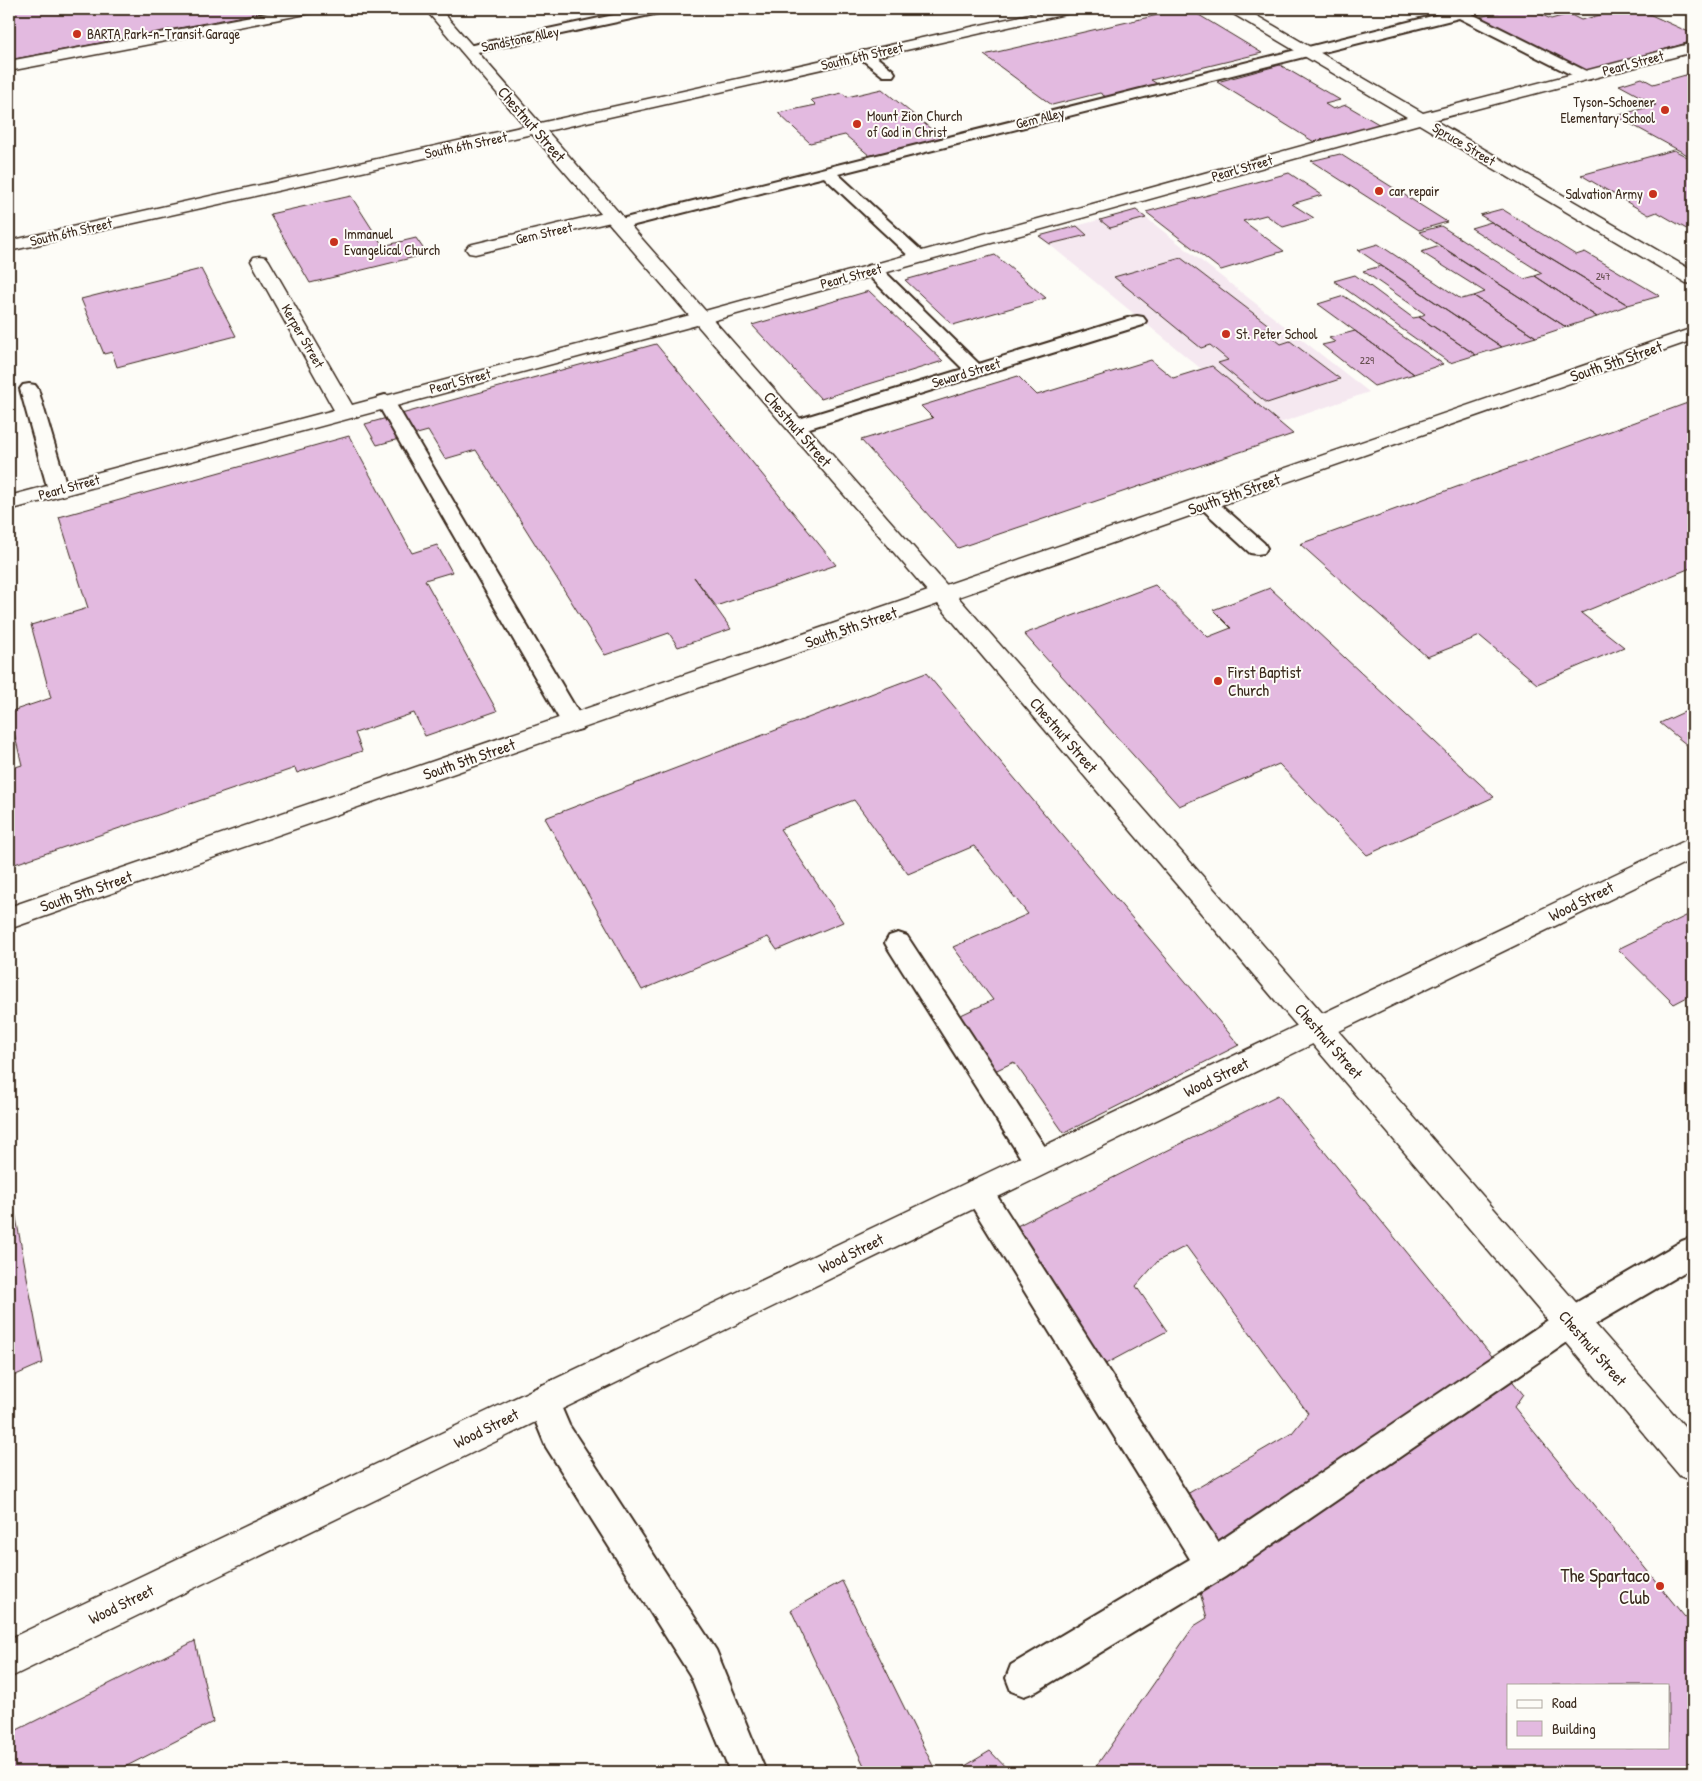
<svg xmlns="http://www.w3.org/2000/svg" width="1702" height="1781" viewBox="0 0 1702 1781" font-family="'Patrick Hand',sans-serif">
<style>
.built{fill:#f5e8f0}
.building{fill:#e3bae0;stroke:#3b2a1e;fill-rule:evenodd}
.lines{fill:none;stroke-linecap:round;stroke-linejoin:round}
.service-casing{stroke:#3b2a1e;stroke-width:4}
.minor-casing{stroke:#3b2a1e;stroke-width:3}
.tertiary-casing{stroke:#3b2a1e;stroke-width:3}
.primary-casing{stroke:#3b2a1e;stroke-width:3}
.service{fill:#fdfcf7;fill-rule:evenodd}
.minor{fill:#fdfcf7;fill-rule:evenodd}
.tertiary{fill:#fdfcf7;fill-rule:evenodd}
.primary{fill:#fdfcf7;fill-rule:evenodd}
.poi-dot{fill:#c8321e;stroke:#fdfcf7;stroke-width:2}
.labels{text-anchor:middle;stroke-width:4;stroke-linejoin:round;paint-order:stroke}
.far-number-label{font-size:11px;fill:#654e4e}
.far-poi-label{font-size:14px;fill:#3b2a1e;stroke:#fdfcf7;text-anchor:start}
.far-street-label{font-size:14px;fill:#3b2a1e;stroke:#fdfcf7}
.street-label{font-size:16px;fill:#3b2a1e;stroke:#fdfcf7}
.poi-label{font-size:16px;fill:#3b2a1e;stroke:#fdfcf7;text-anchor:start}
.near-poi-label{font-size:19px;fill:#3b2a1e;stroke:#fdfcf7;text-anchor:end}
</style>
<rect width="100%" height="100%" fill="#fdfcf7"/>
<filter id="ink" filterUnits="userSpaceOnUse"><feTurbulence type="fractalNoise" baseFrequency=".02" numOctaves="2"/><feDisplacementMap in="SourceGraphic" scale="10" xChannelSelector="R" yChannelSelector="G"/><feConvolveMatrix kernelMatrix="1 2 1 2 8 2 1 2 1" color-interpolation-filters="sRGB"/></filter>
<g filter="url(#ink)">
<!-- built -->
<path class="built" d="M1136,210L1369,392L1271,426L1039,236Z"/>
<!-- building -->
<path class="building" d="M9,9H280L9,60Z
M1184,9H1189L1262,53L1151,80L1161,86L1109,99L1100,93L1052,105L984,55Z
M1510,9H1529L1551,19L1569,14L1581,20L1623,9H1638L1693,34V41L1585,73L1476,18Z
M1280,65L1340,100L1325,104L1333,109L1346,105L1382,126L1319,145L1217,82Z
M1693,73V158L1616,116L1656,105L1619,85L1642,78L1653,84Z
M882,89L942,138L870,156L845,135L810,143L778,113L816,105L811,100L842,93L847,97Z
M1674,150L1693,160V230L1690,231L1657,212L1649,215L1581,175Z
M1340,154L1447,222L1419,230L1311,161Z
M1289,173L1322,195L1292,204L1314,218L1283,227L1266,215L1243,221L1284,251L1221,270L1146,212Z
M351,196L383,246L416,238L427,254L310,283L270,214Z
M1502,209L1576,255L1585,252L1660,296L1628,305L1480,215Z
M1136,210L1146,218L1110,228L1100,220Z
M1491,222L1628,305L1597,317L1535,276L1542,273L1471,228Z
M1077,226L1087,235L1050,244L1039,236Z
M1441,226L1524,279L1535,276L1597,317L1566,327L1419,232Z
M1378,244L1461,299L1474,296L1536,337L1502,347L1358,250Z
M1440,246L1566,327L1536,337L1474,296L1485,292L1421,252Z
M995,255L1046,298L953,325L905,280Z
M1181,258L1270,326L1262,329L1281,344L1290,341L1340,379L1267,403L1218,363L1228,360L1210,345L1201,348L1114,277Z
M1381,266L1502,347L1476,355L1419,317L1425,314L1363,271Z
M201,269L236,336L117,367L112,352L104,354L81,299Z
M1355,275L1413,318L1419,317L1476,355L1450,363L1334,281Z
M869,291L943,361L821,399L752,325Z
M1344,296L1443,364L1414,374L1318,304Z
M1355,331L1414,374L1374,386L1322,345L1335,342L1329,338Z
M656,344L836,565L716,606L694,577L731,629L678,647L669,633L605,655L476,450L445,459L428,431L377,445L365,424Z
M1151,360L1173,378L1212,366L1293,434L958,548L861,440L933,418L921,406L1018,376L1037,395Z
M1693,401V567L1581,613L1624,647L1537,684L1480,636L1427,657L1300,544Z
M349,436L412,553L437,545L452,572L425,580L497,711L425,736L414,713L355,733L362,751L297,773L295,768L9,866V769L22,765L9,712L51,698L31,625L88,608L59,517Z
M1155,585L1208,637L1231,628L1213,610L1270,588L1494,797L1367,855L1279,764L1179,806L1024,634Z
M926,673L1239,1045L1064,1133L1014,1062L986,1075L948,1021L993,1000L953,947L1028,914L974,846L908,874L854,800L780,829L843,922L777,950L768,937L642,990L545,818Z
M1693,708V750L1660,723Z
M1688,915L1693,919V994L1674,1004L1618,949Z
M1278,1095L1523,1394L1514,1407L1684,1616L1693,1624V1772H1092L1194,1626L1207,1618L1175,1501L1292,1433L1308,1413L1186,1246L1158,1261L1136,1286L1167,1331L1096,1369L1007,1231ZM1508,1685H1668V1747H1508Z
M9,1180L43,1363L9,1378Z
M842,1581L936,1772H867L791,1610Z
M195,1641L213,1722L115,1772H9V1734Z
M990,1751L1010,1772H955Z"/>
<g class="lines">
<defs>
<path id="service" d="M642,9H666L659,13L468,54L461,50L468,46Z
M1460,9H1483L1482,12L1472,14L1590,73L1592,76L1590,79H1580L1459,18L838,174L925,254L927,257L925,260H913L824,177L619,229L613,227L611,224L613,221Z
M865,51L870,52L893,70L895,73L893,76H883L860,58L858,55L860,52Z
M873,265L879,266L979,364L1131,317L1137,316L1143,317L1146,321L1143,325L803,430L796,432L789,430L787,426L789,422L963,369L867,274L865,270L867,266Z
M29,384L35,385L38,389L68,490L65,494L58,496L51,494L48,490L20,389L23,385Z
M385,395L392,397L394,401L581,717L584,723L581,729L573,731L565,729L376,401L378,397Z
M1207,497L1214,499L1264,543L1267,548L1264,553L1257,554L1250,553L1200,507L1197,503L1200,499Z
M898,933L907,936L1049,1153L1053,1162L1049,1171L1039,1175L1029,1171L889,950L885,943L889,936Z
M978,1178L988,1182L1218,1542L1560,1312L1682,1241L1693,1237V1267L1582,1332L1225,1577L1037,1691L1024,1696L1011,1691L1006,1678L1011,1665L1190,1559L968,1200L963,1191L968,1182Z
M543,1385L554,1390L569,1425L716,1650L766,1772H730L690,1675L546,1447L527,1401L532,1390Z"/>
<path id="minor" d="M289,9H318L316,12L311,13L9,71V61Z
M1228,9H1245L1423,113L1693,43V52L1434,120L1693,271V284L1686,283L1419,124L708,322L9,510V496L334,410L251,261L254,257L260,256L266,257L269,261L352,405L694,314L1407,117L1230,12Z
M613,211L619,212L622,216L619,220L475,254L469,253L466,249L469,245Z
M1693,837V859L9,1678V1639Z"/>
<path id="tertiary" d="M425,9H440L540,123L1052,9H1077L1075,12L1070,13L547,131L951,590L955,595L951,600L943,603L935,600L532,134L9,251V241L525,126Z"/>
<path id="primary" d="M1693,328V340L958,597L1693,1436V1481L1680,1476L938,604L9,929V907Z"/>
</defs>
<!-- service casing -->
<use href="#service" class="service-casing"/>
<!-- minor casing -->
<use href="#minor" class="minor-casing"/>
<!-- tertiary casing -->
<use href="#tertiary" class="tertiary-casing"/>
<!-- primary casing -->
<use href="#primary" class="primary-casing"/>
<!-- service -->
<use href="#service" class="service"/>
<!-- minor -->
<use href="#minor" class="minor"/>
<!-- tertiary -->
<use href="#tertiary" class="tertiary"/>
<!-- primary -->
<use href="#primary" class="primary"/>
</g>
</g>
<!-- markers -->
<g class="poi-dot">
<circle cx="77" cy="34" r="5"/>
<circle cx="1665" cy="110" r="5"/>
<circle cx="857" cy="124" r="5"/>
<circle cx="1379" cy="191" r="5"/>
<circle cx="1653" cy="194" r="5"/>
<circle cx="334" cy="242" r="5"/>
<circle cx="1226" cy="334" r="5"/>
<circle cx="1218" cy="681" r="5"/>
<circle cx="1660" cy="1586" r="5"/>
</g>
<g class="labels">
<!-- far-number labels -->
<g class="far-number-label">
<text x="1603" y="280">247</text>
<text x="1367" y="364">229</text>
</g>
<!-- far-poi labels -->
<g class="far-poi-label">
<text x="87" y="39">BARTA Park-n-Transit Garage</text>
<text x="1655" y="107" text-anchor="end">Tyson-Schoener<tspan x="1655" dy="16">Elementary School</tspan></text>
<text x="867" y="121">Mount Zion Church<tspan x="867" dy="16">of God in Christ</tspan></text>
<text x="1389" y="196">car repair</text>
<text x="1643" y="199" text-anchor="end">Salvation Army</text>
<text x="344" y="239">Immanuel<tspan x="344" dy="16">Evangelical Church</tspan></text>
<text x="1236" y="339">St. Peter School</text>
</g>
<!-- far-street labels -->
<g class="far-street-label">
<text transform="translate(520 39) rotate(-12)" y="5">Sandstone Alley</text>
<text transform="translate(862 56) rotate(-13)" y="5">South 6th Street</text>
<text transform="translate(1633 63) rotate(-15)" y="5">Pearl Street</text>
<text transform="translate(1040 118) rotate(-14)" y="5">Gem Alley</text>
<text transform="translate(1464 144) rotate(31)" y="5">Spruce Street</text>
<text transform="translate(466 145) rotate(-12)" y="5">South 6th Street</text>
<text transform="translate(1242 168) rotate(-16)" y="5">Pearl Street</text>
<text transform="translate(71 232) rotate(-13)" y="5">South 6th Street</text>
<text transform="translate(544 233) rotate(-13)" y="5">Gem Street</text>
<text transform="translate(851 276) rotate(-15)" y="5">Pearl Street</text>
<text transform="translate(303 336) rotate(60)" y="5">Kerper Street</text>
<text transform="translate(966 373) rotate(-17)" y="5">Seward Street</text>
<text transform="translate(460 381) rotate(-15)" y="5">Pearl Street</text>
<text transform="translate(69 487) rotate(-15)" y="5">Pearl Street</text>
</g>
<!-- street labels -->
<g class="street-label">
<text transform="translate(532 124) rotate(49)" y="6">Chestnut Street</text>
<text transform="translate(1616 361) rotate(-19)" y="6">South 5th Street</text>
<text transform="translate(798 429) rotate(49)" y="6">Chestnut Street</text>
<text transform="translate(1234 494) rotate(-19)" y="6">South 5th Street</text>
<text transform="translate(851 627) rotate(-19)" y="6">South 5th Street</text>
<text transform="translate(1064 735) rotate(49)" y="6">Chestnut Street</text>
<text transform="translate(469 759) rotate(-19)" y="6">South 5th Street</text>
<text transform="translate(86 891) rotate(-19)" y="6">South 5th Street</text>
<text transform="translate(1581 901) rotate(-26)" y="6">Wood Street</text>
<text transform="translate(1329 1041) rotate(49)" y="6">Chestnut Street</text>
<text transform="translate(1216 1077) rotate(-26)" y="6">Wood Street</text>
<text transform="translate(851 1253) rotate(-26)" y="6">Wood Street</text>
<text transform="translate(1593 1348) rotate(49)" y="6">Chestnut Street</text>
<text transform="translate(486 1428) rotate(-26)" y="6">Wood Street</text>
<text transform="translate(121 1604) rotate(-26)" y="6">Wood Street</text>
</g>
<!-- poi labels -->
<g class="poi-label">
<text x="1228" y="678">First Baptist<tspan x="1228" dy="18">Church</tspan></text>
</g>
<!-- near-poi labels -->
<g class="near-poi-label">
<text x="1650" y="1582">The Spartaco<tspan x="1650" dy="22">Club</tspan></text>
</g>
</g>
<!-- margin -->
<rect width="1702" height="1781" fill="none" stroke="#fdfcf7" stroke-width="30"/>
<rect x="15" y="15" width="1672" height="1751" fill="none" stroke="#3b2a1e" stroke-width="2" filter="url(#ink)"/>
<!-- legend -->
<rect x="1507" y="1684" width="162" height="65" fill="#fdfcf7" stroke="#afa8a0"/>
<rect x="1517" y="1700" width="25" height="8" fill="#fdfcf7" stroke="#afa8a0"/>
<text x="1552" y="1708" font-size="15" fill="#3b2a1e">Road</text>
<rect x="1517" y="1721" width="25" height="15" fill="#e3bae0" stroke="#afa8a0"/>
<text x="1552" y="1734" font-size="15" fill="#3b2a1e">Building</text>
</svg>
